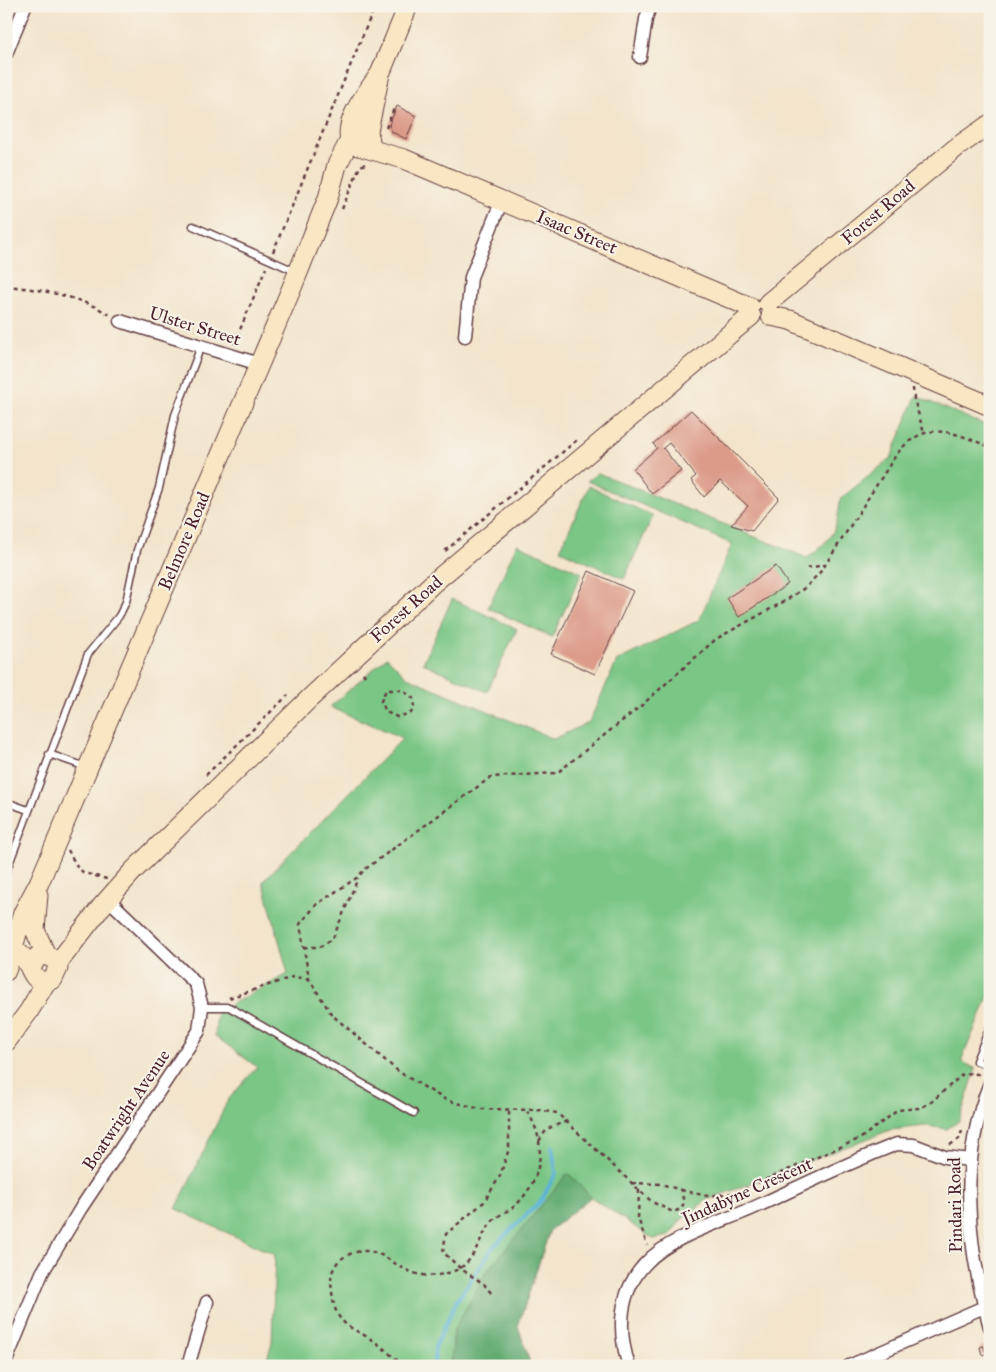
<svg xmlns="http://www.w3.org/2000/svg" width="996" height="1372" viewBox="0 0 996 1372" font-family="'IM FELL Great Primer',serif">
<style>
.green{fill:#7ac685;stroke:#627258}
.forest{fill:#63ab72;stroke:#56654e}
.lines{fill:none;stroke-linecap:round;stroke-linejoin:round}
.stream{stroke:#58b2d6;stroke-width:4}
.building{fill:#dc9a88}
.lane-casing{stroke:#633d43;stroke-width:9}
.street-casing{stroke:#633d43;stroke-width:15}
.secondary-casing{stroke:#633d43;stroke-width:21}
.path{stroke:#633d43;stroke-width:2.5;stroke-dasharray:4 4;stroke-linecap:butt}
.lane{stroke:#fff;stroke-width:6}
.street{stroke:#fff;stroke-width:12}
.secondary{stroke:#f9e7c3;stroke-width:19}
.labels{text-anchor:middle;stroke-width:4;stroke-linejoin:round;paint-order:stroke}
.street-label{font-size:18px;fill:#4a1f2b;stroke:#f7f3e8}
</style>
<rect width="100%" height="100%" fill="#f7f3e8"/>
<filter id="ink" filterUnits="userSpaceOnUse"><feTurbulence type="fractalNoise" baseFrequency=".02" numOctaves="2"/><feDisplacementMap in="SourceGraphic" scale="10" xChannelSelector="R" yChannelSelector="G"/><feConvolveMatrix kernelMatrix="1 2 1 2 8 2 1 2 1" color-interpolation-filters="sRGB"/></filter>
<filter id="wash" filterUnits="userSpaceOnUse"><feTurbulence type="fractalNoise" baseFrequency=".0096" numOctaves="4" result="noise"/><feDisplacementMap in="SourceGraphic" scale="20" xChannelSelector="R" yChannelSelector="G"/><feGaussianBlur stdDeviation="1.12" result="paint"/><feColorMatrix in="noise" values="0 0 0 0 0 0 0 0 0 0 0 0 0 0 0 0 0 1.4 0 .05"/><feComposite in="paint" operator="in"/></filter>
<g filter="url(#wash)">
<rect width="100%" height="100%" fill="#f3e4cb"/>
<!-- green -->
<path class="green" d="M916,396L990,427V993L961,1061L976,1069L959,1121L947,1129L926,1126L890,1130L707,1200L682,1219L669,1236L653,1239L591,1197L568,1173L454,1330L451,1366H265L272,1342L275,1255L176,1209L228,1100L257,1067L215,1036L217,1012L288,974L263,881L403,738L330,707L387,657L407,677L554,739L589,722L617,661L699,620L732,544L587,481L598,473L807,558C833,538 837,532 840,499L891,458Z
M589,486L653,516L624,579L560,550Z
M517,544L582,573L552,637L488,608Z
M452,599L517,629L487,692L423,663Z"/>
<!-- forest -->
<path class="forest" d="M568,1173L591,1197L550,1230L518,1326L531,1366H451L454,1330L485,1274Z"/>
<g class="lines">
<!-- stream -->
<path class="stream" d="M434,1366L435,1347L456,1302L493,1247L541,1201L556,1173L552,1147"/>
</g>
<g id="blocks">
<!-- building -->
<path class="building" d="M397,106L416,116L406,139L392,132L389,125Z
M691,410L779,498L752,531L731,525L748,506L720,481L704,497L691,480L696,476L669,443L663,448L681,471L652,494L633,469L657,448L653,444Z
M776,566L788,584L739,617L727,598Z
M589,571L633,591L595,674L551,654Z
M984,1346L986,1354L982,1355L980,1347Z"/>
</g>
</g>
<g filter="url(#ink)">
<use href="#blocks" fill-opacity="0" stroke="#633d43" stroke-width="1"/>
<g class="lines">
<defs>
<path id="lane" d="M193,226L297,272
M49,754L86,767
M6,802L28,810
M6,872L88,654L119,616L126,602L137,550L159,488L175,415L201,346
M202,1007H229L414,1113
M990,1027L976,1061L990,1066"/>
<path id="street" d="M6,54L25,6
M640,57L646,19L650,6
M120,321L259,364
M465,336L471,277L502,200
M990,1083C958,1162 967,1246 990,1327
M6,1361L42,1273L81,1208L199,1031L202,1007L196,984L108,899
M188,1366L207,1302
M629,1366C617,1330 619,1291 646,1263C670,1237 719,1223 751,1209C799,1187 847,1163 897,1144L914,1145L945,1157L970,1160
M849,1366L984,1307"/>
<path id="secondary" d="M368,131L380,74L408,6
M350,134L355,128L363,127L368,131L370,141L363,147L353,145C338,127 370,88 380,74
M362,147L404,159L750,307
M768,303L957,147L990,124
M771,316L790,320L990,406
M38,895L35,930L46,955
M13,950C33,959 27,976 42,982L53,979L58,968L55,960L46,955L37,957L31,968
M57,964L102,906L133,871L309,699L432,584L751,316
M6,971L23,913L39,883L293,285L328,198L337,165L350,140
M6,1042L29,1011L46,982"/>
</defs>
<!-- lane casing -->
<use href="#lane" class="lane-casing"/>
<!-- street casing -->
<use href="#street" class="street-casing"/>
<!-- secondary casing -->
<use href="#secondary" class="secondary-casing"/>
<!-- path -->
<path class="path" d="M386,128L395,106
M342,209L360,166L366,164
M273,252L375,6
M6,286C40,289 82,297 110,315
M234,344L266,268
M913,388L914,399L924,433
M445,551L577,440
M807,568L825,565
M363,673L365,676
M389,690H402L413,698L414,707L411,713L397,717L386,712L381,701L385,692Z
M206,775L288,695
M68,850L77,867L84,873L107,879
M304,947H320L333,938L358,878
M229,998L293,977L309,979
M539,1141L547,1129L567,1121
M950,1145L959,1139L962,1131
M632,1183L661,1184L681,1190L684,1203L681,1209L673,1212L652,1202L557,1113L538,1110L480,1109L446,1100L399,1072L332,1015L309,979L300,924L317,904L358,877L364,870L491,777L557,773L642,705L716,639L785,601L806,587L822,570L896,455C925,418 953,432 990,447
M639,1190L638,1218L647,1245
M681,1190L707,1196L735,1193L861,1138L898,1110L919,1108L929,1104L964,1073L978,1074L979,1071
M491,1293L484,1284L461,1269L443,1252L446,1234L484,1202L500,1176L509,1149V1112
M404,1366C395,1359 387,1351 378,1344C352,1325 335,1329 332,1291C331,1283 330,1275 334,1268C339,1257 353,1251 365,1251C390,1251 402,1280 438,1275C476,1270 472,1248 491,1223C498,1214 508,1212 516,1205C543,1179 548,1141 526,1110"/>
<!-- lane -->
<use href="#lane" class="lane"/>
<!-- street -->
<use href="#street" class="street"/>
<!-- secondary -->
<use href="#secondary" class="secondary"/>
</g>
</g>
<g class="labels">
<!-- street labels -->
<g class="street-label">
<text transform="translate(878 212) rotate(-40)" y="6">Forest Road</text>
<text transform="translate(577 232) rotate(23)" y="6">Isaac Street</text>
<text transform="translate(195 326) rotate(17)" y="6">Ulster Street</text>
<text transform="translate(184 541) rotate(-67)" y="6">Belmore Road</text>
<text transform="translate(406 609) rotate(-42)" y="6">Forest Road</text>
<text transform="translate(126 1110) rotate(-56)" y="6">Boatwright Avenue</text>
<text transform="translate(747 1191) rotate(-24)" y="6">Jindabyne Crescent</text>
<text transform="translate(955 1205) rotate(-91)" y="6">Pindari Road</text>
</g>
</g>
<!-- margin -->
<rect width="996" height="1372" fill="none" stroke="#f7f3e8" stroke-width="25"/>
</svg>
